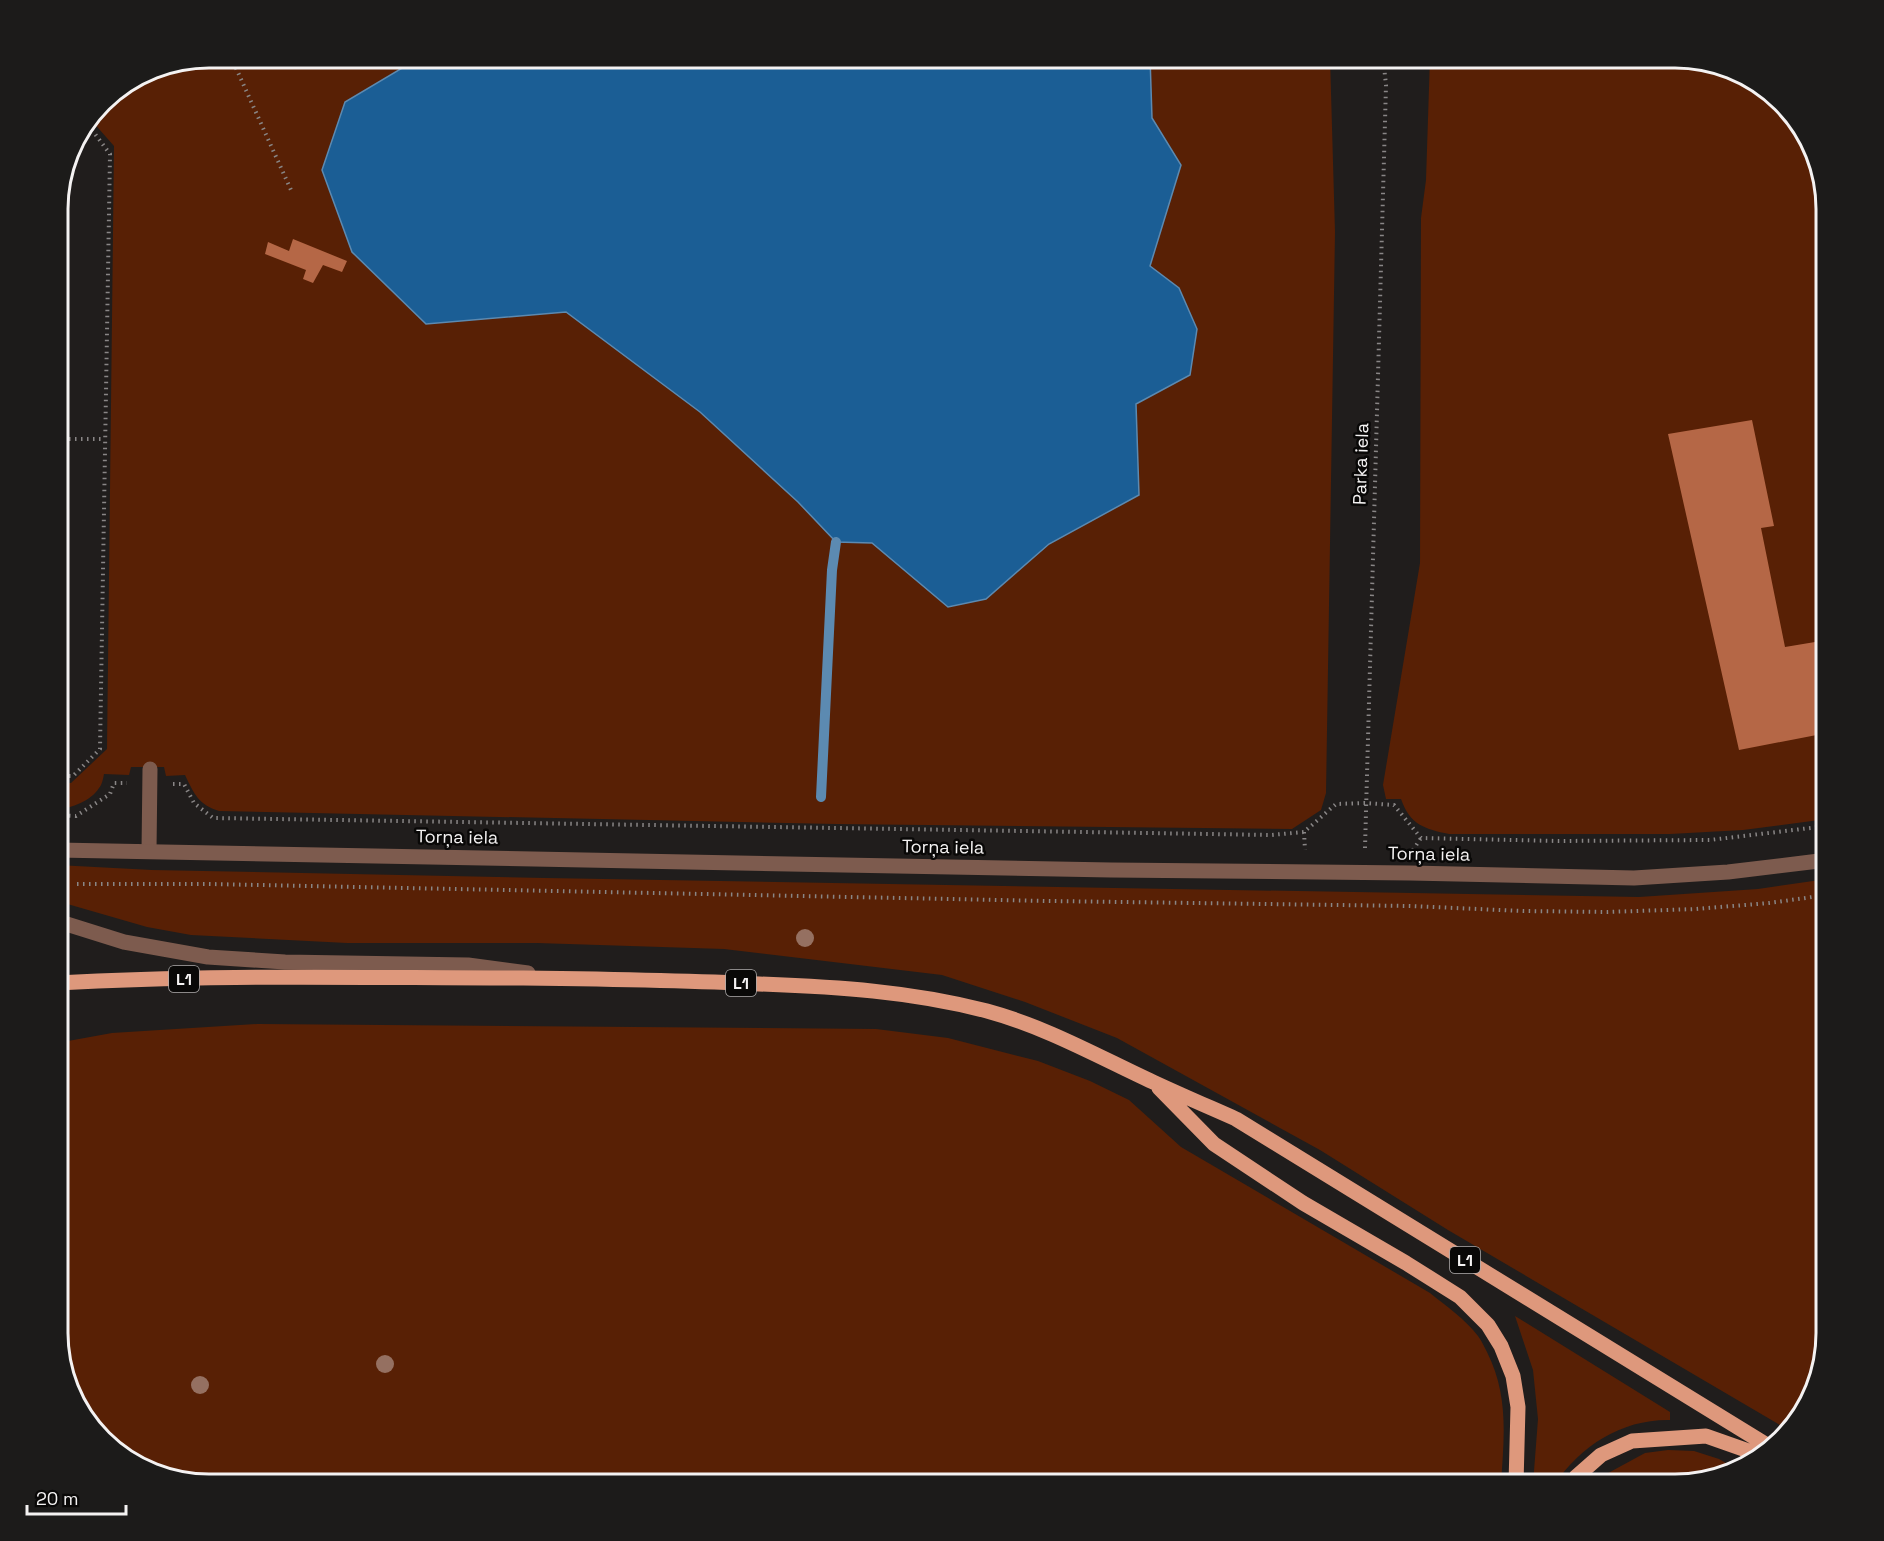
<svg xmlns="http://www.w3.org/2000/svg" width="1884" height="1541" viewBox="0 0 1884 1541" font-family="'Space Grotesk',sans-serif">
<style>
.green{fill:#582005}
.water{fill:#1b5e95;stroke:#5c8ab1;stroke-width:1.5}
.lines{fill:none;stroke-linecap:round;stroke-linejoin:round}
.stream{stroke:#5c8ab1;stroke-width:10}
.building{fill:#b56746}
.path{stroke:#898686;stroke-width:4;stroke-dasharray:1.5 4.5;stroke-linecap:butt}
.service{stroke:#7d5b4e;stroke-width:15}
.minor{stroke:#7d5b4e;stroke-width:15}
.primary{stroke:#de987c;stroke-width:15}
.tree{fill:#957061}
.labels{text-anchor:middle;stroke-width:5;stroke-linejoin:round;paint-order:stroke}
.shield{fill:#090807;stroke:#aeacac;stroke-width:1.5}
.shield-label{font-size:16px;font-weight:bold;fill:#f4f2f2}
.street-label{font-size:18px;fill:#f4f2f2;stroke:#090807}
.rim{fill:none;stroke:#f4f2f2;stroke-width:3}
</style>
<rect width="100%" height="100%" fill="#201d1c"/>
<!-- green -->
<path class="green" d="M208,57H1330L1335,232L1326,793L1321,810L1292,829L836,824L219,811C199,805 194,794 185,775L166,776L164,767H131L129,775L104,774C103,779 102,785 99,788C92,800 71,809 57,809V783H71L107,749L114,146L92,121L89,120L108,95L123,93L152,68Z
M1430,57H1676L1725,65L1775,94L1812,142L1827,208V819L1743,830L1670,834H1449C1425,829 1410,825 1401,799H1386L1383,785L1420,563L1421,218L1426,180Z
M57,865L152,870L545,878L1639,897L1758,889L1827,879V1333L1816,1390L1790,1431L1448,1230L1320,1150L1117,1038L1025,1002L942,975L724,949L537,943H347L191,935L147,927L57,901Z
M258,1024L876,1029L948,1038L1038,1061L1090,1081L1129,1100L1181,1147L1430,1293C1446,1306 1465,1319 1478,1336C1482,1341 1484,1347 1487,1352C1509,1396 1504,1437 1501,1484H208L151,1473L109,1447L73,1400L57,1342V1043L112,1033Z
M1515,1316L1670,1412V1420C1623,1419 1581,1445 1555,1484H1533L1538,1419L1533,1370Z
M1668,1450L1694,1451L1719,1459L1738,1470L1676,1484H1594L1599,1478L1645,1453Z"/>
<!-- water -->
<path class="water" d="M399,57H1150L1152,118L1181,165L1150,266L1179,288L1197,329L1190,375L1136,404L1139,495L1049,544L986,599L948,607L872,543L836,542L798,502L700,412L566,312L426,324L352,252L322,170L345,102L404,67Z"/>
<g class="lines">
<!-- stream -->
<path class="stream" d="M821,797L832,570L836,542"/>
</g>
<!-- building -->
<path class="building" d="M293,239L347,261L342,272L323,265L313,283L303,279L306,270L265,254L268,242L289,251Z
M1752,420L1774,526L1761,528L1785,647L1827,640V733L1739,750L1668,434Z"/>
<g class="lines">
<!-- path -->
<path class="path" d="M231,57L291,190
M57,439H105
M57,776H73L100,749L110,154L89,126H85
M173,784H184L194,803L213,818L1271,835L1304,832L1336,804L1365,803L1394,805L1421,838L1558,841L1710,840L1827,826
M57,815L76,816L110,794L114,783H127
M1304,832L1305,850
M1365,848L1386,85L1383,57
M1413,850L1421,838
M77,884H209L1048,901L1409,906L1524,911L1607,912L1696,909L1769,903L1827,895"/>
<!-- service -->
<path class="service" d="M149,851L150,769
M57,921L124,942L208,957L285,962L468,965L528,973"/>
<!-- minor -->
<path class="minor" d="M57,850L1111,870L1410,873L1634,878L1728,872L1827,860"/>
<!-- primary -->
<path class="primary" d="M57,983C212,974 368,978 523,978C602,979 680,980 759,984C837,987 910,991 987,1011C1046,1027 1099,1057 1153,1082C1181,1095 1209,1107 1236,1119L1770,1447
M1159,1088L1214,1144L1303,1203L1406,1263L1460,1297L1488,1325L1501,1346L1513,1376L1518,1407L1516,1484
M1571,1484L1576,1477L1601,1455L1632,1441L1706,1436L1760,1455"/>
</g>
<!-- trees -->
<g class="tree">
<circle cx="805" cy="938" r="9"/>
<circle cx="385" cy="1364" r="9"/>
<circle cx="200" cy="1385" r="9"/>
</g>
<g class="labels">
<!-- shield labels -->
<g class="shield">
<rect x="169" y="966" width="30" height="26" rx="4.5"/>
<rect x="726" y="970" width="30" height="26" rx="4.5"/>
<rect x="1450" y="1247" width="30" height="26" rx="4.5"/>
</g>
<g class="shield-label">
<text x="184" y="985">L1</text>
<text x="741" y="989">L1</text>
<text x="1465" y="1266">L1</text>
</g>
<!-- street labels -->
<g class="street-label">
<text transform="translate(1361 464) rotate(-88)" y="6">Parka iela</text>
<text transform="translate(457 837) rotate(1)" y="6">Torņa iela</text>
<text transform="translate(943 847) rotate(1)" y="6">Torņa iela</text>
<text transform="translate(1429 854) rotate(1)" y="6">Torņa iela</text>
</g>
</g>
<!-- crop -->
<path d="M0 0H1884V1541H0ZM209 68H1675A141 141 0 0 1 1816 209V1333A141 141 0 0 1 1675 1474H209A141 141 0 0 1 68 1333V209A141 141 0 0 1 209 68Z" fill="#1c1b1a" fill-rule="evenodd"/>
<path class="rim" d="M209 68H1675A141 141 0 0 1 1816 209V1333A141 141 0 0 1 1675 1474H209A141 141 0 0 1 68 1333V209A141 141 0 0 1 209 68Z"/>
<!-- scale -->
<path d="M27 1505v9h99v-9" fill="none" stroke="#f4f2f2" stroke-width="3"/>
<text x="36" y="1505" font-size="18" fill="#f4f2f2" stroke="#090807" stroke-width="4.5" paint-order="stroke">20 m</text>
</svg>
